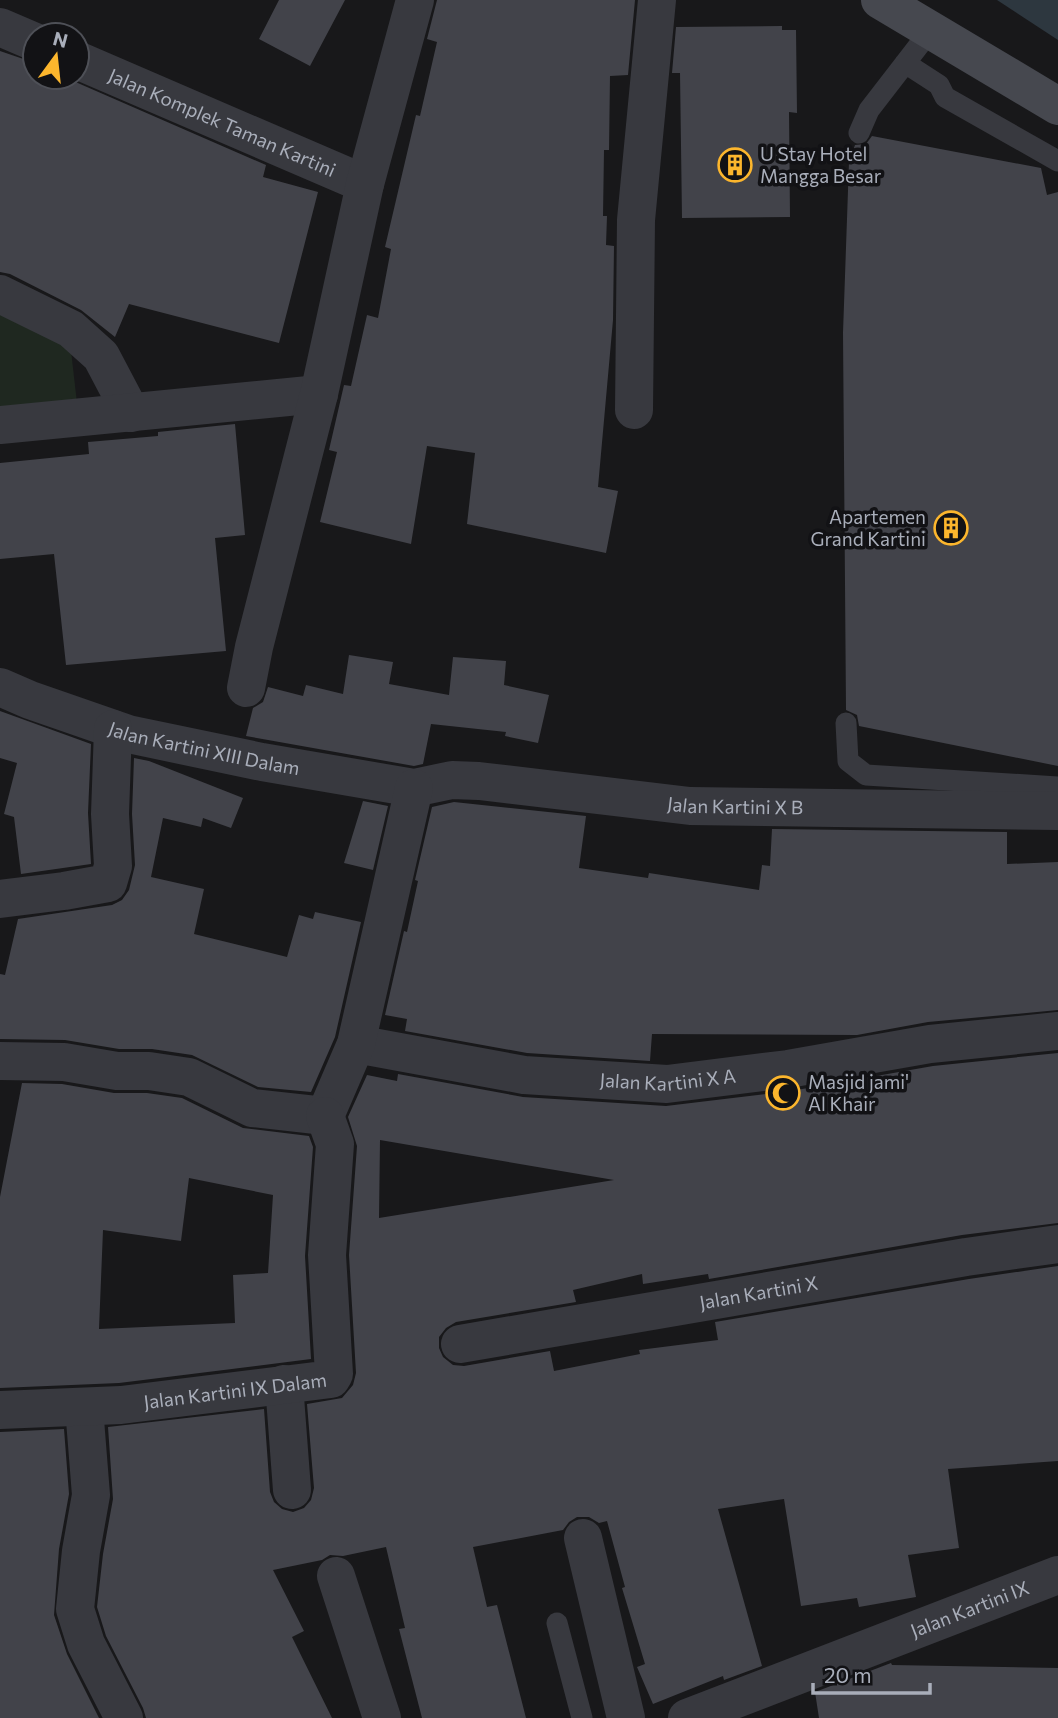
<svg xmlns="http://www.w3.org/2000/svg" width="1058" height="1718" viewBox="0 0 1058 1718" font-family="Commissioner,sans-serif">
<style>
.green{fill:#1f2820}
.water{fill:#2d373f}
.building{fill:#42434a;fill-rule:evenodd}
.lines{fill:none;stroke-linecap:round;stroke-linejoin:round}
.service{stroke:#38393f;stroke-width:21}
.minor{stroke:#38393f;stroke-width:38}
.secondary{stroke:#46484f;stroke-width:38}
.labels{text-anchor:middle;stroke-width:7;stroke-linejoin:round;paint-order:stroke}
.street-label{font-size:19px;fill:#a9aeba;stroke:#121215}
.poi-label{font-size:19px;fill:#a9aeba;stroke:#121215;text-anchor:start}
</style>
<rect width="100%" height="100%" fill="#18181a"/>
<!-- green -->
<path class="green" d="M0,305L70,342L78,412L0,417Z"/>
<!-- water -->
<path class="water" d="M997,0H1058V40Z"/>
<!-- building -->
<path class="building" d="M279,0H345L310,66L259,39Z
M437,0H635L628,75L610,76L609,150H604L603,216H607L606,245L614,246L613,320L598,487L618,491L606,553L467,524L475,453L427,446L411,544L320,522L337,452L329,450L344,385L351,386L367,315L378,318L391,249L385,247L416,115L420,116L437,42L427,39Z
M782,26V30H796L797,113L789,112L790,217L682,218L680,73H672L676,27Z
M0,51L35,63V77H64L266,165L263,177L318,192L279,343L129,304L115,337L81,310L10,274L0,272Z
M872,136L1041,168L1047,195L1058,192V766L859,726L857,715L846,710L843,333L849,162L855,145L866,144Z
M235,424L245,535L215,538L226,651L66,665L54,554L0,559V463L89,454L88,442L158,436V432Z
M349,655L393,662L389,684L449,695L453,657L506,661L504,685L549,695L538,743L505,736L506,732L431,724L423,764L414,766L246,736L253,708L263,702L268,687L303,696L306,685L343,694Z
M0,711L91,744L88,813L91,864L21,874L14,817L4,814L17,763L0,758Z
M134,758L149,761L243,798L231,828L203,818L201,827L163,818L151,877L204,889L194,934L287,957L299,915L313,919L315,912L361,922L335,1037L311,1092L258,1087L192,1055L152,1049H119L65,1040L0,1039V974L5,975L18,919L112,905L122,900L129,890L135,865L132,814Z
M363,801L388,806L373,870L344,863Z
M454,802L586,816L579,868L648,878L649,873L759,890L762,865L770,866L772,829L1007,832V864L1058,862V1010L928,1022L857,1035L652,1034L650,1061L527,1053L405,1031L407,1019L385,1015L404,931L407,932L418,881L415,880L432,807Z
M1058,1053V1223L962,1235L709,1279L708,1274L643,1284L642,1274L573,1290L576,1302L456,1322L446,1328L439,1337V1348L443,1357L453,1365L464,1366L550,1351L554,1371L640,1354L639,1350L718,1340L715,1322L969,1279L1058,1266V1461L948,1469L959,1548L908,1555L916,1597L859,1607L857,1598L801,1606L784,1499L718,1509L762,1666L724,1680L723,1676L653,1704L637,1667L645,1664L622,1588L625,1587L607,1521L599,1523L589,1517H577L569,1522L563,1530L473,1547L487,1607L497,1605L526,1718H422L399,1629L405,1628L386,1547L343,1556L330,1555L322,1560L273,1570L304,1631L292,1637L332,1718H146L143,1708L106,1636L97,1607L103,1554L113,1499L108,1427L264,1409L270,1492L274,1502L282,1509L293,1512L304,1508L311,1500L314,1488L307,1404L342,1398L353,1385L356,1373L349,1255L357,1146L348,1117L367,1075L397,1081L398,1074L523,1097L666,1106L791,1091L933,1066ZM380,1140L614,1180L379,1218Z
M22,1083L62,1084L114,1093H147L182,1098L243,1128L309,1136L313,1147L305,1256L311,1359L119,1383L0,1388V1197ZM189,1178L273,1195L268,1273L233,1275L235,1323L99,1329L103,1230L181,1241Z
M64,1429L69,1494L59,1549L54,1615L67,1654L99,1718H0V1432Z
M891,1663L892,1665L1058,1668V1718H819L815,1692Z"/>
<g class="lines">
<!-- service -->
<path class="service" d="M905,63L939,85L945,97L1058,161
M859,133L869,110L930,31
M846,723L848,761L866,775L1058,787
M557,1623L582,1718"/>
<!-- minor -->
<g class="minor">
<path d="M0,27L35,42"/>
<path id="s1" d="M77,60L365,184"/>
<path d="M0,294L71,329L101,356L131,413"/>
<path d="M634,410L636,220L657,0"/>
<path d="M0,425L319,394"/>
<path id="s2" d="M0,687L30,700L128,734L262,762L414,788L452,780L479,781L690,806L1058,811"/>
<path d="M246,688L254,647L319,394L365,184L415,0"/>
<path d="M0,899L64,891L108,883L113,866L110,814L113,729"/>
<path id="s3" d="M356,1044L524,1075L667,1084L788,1069L930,1044L1058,1031"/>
<path d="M0,1061L64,1062L117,1071H149L189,1077L252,1108L325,1116"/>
<path d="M325,1116L356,1044L414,788"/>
<path id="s4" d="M460,1344L966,1257L1058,1244"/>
<path d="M284,1384L292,1490"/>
<path d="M84,1407L91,1495L81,1551L75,1609L86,1644L124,1718"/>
<path id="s5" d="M0,1410L121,1405L331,1379L334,1374L327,1255L335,1144L325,1116"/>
<path d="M583,1538L626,1718"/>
<path d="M336,1576L382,1718"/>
<path id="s6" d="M687,1718L1058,1575"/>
</g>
<!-- secondary -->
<path class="secondary" d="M880,0L1058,106"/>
</g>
<!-- icons -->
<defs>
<symbol id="building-ring" viewBox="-11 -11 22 22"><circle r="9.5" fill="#121215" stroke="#fcb62d" stroke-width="1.5"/><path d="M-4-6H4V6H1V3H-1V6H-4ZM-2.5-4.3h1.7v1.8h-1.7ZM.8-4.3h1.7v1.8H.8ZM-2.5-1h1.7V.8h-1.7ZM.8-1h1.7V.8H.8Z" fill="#fcb62d"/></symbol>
<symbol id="mosque-ring" viewBox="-11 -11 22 22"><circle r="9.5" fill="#121215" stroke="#fcb62d" stroke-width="1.5"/><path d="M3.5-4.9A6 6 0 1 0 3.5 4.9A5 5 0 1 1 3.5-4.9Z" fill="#fcb62d"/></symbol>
</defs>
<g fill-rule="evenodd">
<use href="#building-ring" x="716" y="146" width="38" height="38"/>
<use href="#building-ring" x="932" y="509" width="38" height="38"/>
<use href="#mosque-ring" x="764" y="1074" width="38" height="38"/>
</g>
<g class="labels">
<!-- street labels -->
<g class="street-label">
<text dy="7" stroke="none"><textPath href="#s1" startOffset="158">Jalan Komplek Taman Kartini</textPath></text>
<text dy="7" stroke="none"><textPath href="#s2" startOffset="214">Jalan Kartini XIII Dalam</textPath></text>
<text dy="7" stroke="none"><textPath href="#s2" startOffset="751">Jalan Kartini X B</textPath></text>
<text dy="7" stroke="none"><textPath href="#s3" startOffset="315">Jalan Kartini X A</textPath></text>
<text dy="7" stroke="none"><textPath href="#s4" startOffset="303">Jalan Kartini X</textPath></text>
<text dy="7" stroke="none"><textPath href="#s5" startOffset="236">Jalan Kartini IX Dalam</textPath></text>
<text dy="7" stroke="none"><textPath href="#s6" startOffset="303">Jalan Kartini IX</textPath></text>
</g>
<!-- poi labels -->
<g class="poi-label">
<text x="760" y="161">U Stay Hotel<tspan x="760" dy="22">Mangga Besar</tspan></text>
<text x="926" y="524" text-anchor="end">Apartemen<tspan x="926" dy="22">Grand Kartini</tspan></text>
<text x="808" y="1089">Masjid jami'<tspan x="808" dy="22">Al Khair</tspan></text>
</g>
</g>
<!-- north arrow -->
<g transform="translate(56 56) rotate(15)"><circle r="33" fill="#121215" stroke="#4e5057" stroke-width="2"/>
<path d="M0-5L12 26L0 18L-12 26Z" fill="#fcb62d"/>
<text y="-10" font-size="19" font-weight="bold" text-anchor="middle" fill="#a9aeba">N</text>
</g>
<!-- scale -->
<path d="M813 1683v10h117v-10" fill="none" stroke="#a9aeba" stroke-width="3.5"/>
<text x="824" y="1683" font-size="21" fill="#a9aeba" stroke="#121215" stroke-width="5" paint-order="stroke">20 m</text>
</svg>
